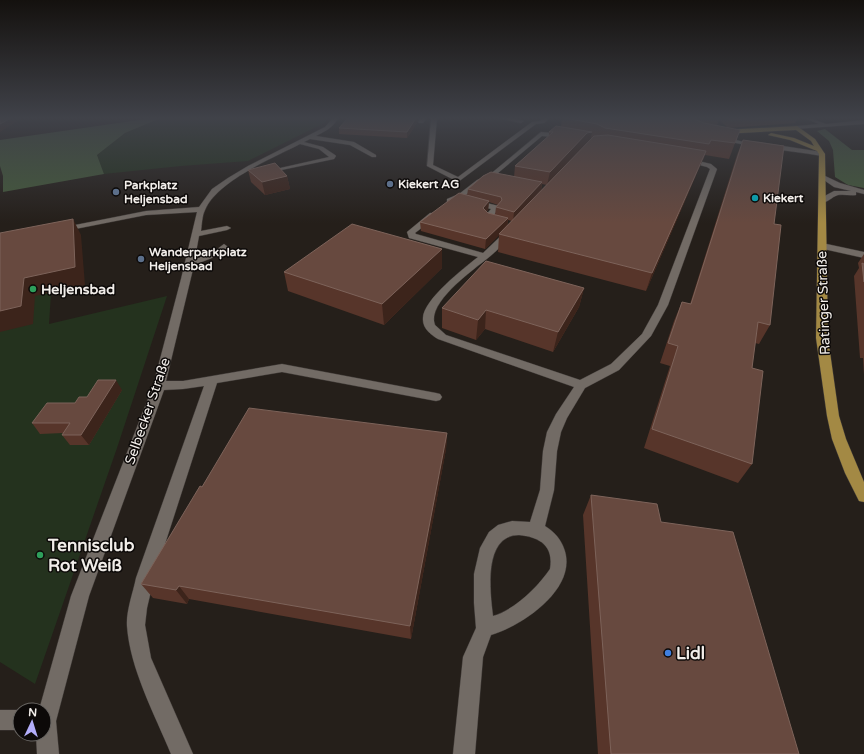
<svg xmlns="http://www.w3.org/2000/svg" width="864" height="754" viewBox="0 0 864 754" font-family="'Varela Round',sans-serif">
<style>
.green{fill:#24321e}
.forest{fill:#455b3b}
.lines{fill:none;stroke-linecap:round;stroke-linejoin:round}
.minor-casing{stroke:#403b38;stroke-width:1}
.major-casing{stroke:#403b38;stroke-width:1}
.minor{fill:#726b65;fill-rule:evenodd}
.major{fill:#a38944;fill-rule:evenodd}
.wall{fill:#57352a;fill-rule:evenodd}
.shaded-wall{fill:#3c241b}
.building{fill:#67493f;stroke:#7d635a}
.service-dot{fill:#5c6f8a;stroke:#0c0908;stroke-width:1.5}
.culture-dot{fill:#0f9aa8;stroke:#0c0908;stroke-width:1.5}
.leisure-dot{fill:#2e9e5b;stroke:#0c0908;stroke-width:1.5}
.shop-dot{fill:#3f7fe0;stroke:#0c0908;stroke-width:1.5}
.labels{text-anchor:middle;stroke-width:3;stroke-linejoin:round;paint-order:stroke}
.far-poi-label{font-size:12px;font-weight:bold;fill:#f2eeea;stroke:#0c0908;text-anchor:start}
.poi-label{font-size:14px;font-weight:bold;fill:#f2eeea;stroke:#0c0908;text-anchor:start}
.street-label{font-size:14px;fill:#f2eeea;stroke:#0c0908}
.near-poi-label{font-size:17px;font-weight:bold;fill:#f2eeea;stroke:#0c0908;text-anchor:start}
</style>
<rect width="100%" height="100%" fill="#251f1a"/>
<!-- green -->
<path class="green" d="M161,118H327L326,122L248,161L181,166L104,174L97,155L125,133Z
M81,235L82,285L51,293L49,324L167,296L117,448L35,684L0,662V252Z"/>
<!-- forest -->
<path class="forest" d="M153,118H161L125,133L97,155L104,174L3,192V176L0,166V140Z
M825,129L852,150H864V188L848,185L835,177L833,150L829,141L817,131Z"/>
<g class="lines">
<defs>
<path id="minor" d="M333,118H338C333,128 325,131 316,136L354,142L376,155V157H372L350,145L310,139L304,142L323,147L335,155L336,156L334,159L267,173V171L329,157L319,149L300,144C273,158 217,181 205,210C202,216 202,224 201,231L227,226L231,228L227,230L199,236L195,258L216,250L224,244L228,247L222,254L194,265L166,381H183L282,364L436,393L440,394L442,397L440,400L436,401L282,372L217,383L154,578L147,608L145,625L151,658L193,754H171C155,715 130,669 127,626C126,611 133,593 136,578L204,386L183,389L164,390L89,596L56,721L59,754H37L36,734H44V710H39L71,596L153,386L181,279L197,212L146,215L60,232L56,230L60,228L146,211L199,207L212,189L228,178L248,166L325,127Z
M421,118H427L423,123H419L418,122Z
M431,118H437L433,165L458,177L532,122L540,121L544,118H550L544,123L536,124L458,182L427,166Z
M498,118H510L524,121L521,123Z
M804,118H810L826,124L864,120V124L795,129L794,128L797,126L819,124Z
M541,132L564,134L567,136L564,138L542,136L492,178L482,183L459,200L447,203V199L459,194L477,180L488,176Z
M720,136L744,142H758L822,152L825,154L822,156C787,150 752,148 718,139L717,138Z
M686,158L711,164L717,169L668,305L651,336L619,370L585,388L567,418L561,432L557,451L554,490L545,526C553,531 559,537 563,546C581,586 524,625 491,635L483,657L475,754H453L463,657L476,628L474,603V574L480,548L489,532L498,525L512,521L530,522L540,490L543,451L547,432L556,414L574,387L438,339C431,335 422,328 423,318C423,300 464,268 478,257L409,238L407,232L430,213H436V217L415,233L416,234L483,253L507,230H513L514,232L513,234C505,242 497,251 488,258C473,270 426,303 435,325L446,335L580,380L611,364L642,334L658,305L710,169L707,167L684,161L683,160ZM519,535C540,537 554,546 550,569C537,588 514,610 493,616C490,592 483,535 519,535Z
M823,175L840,183L864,190V194L856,192V195C850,196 844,194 838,195C831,197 827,204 819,203V199L834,191H851L834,187L821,178L820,177Z
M471,200H474L499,206L500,208L492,217L501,220V224L488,222L484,217L491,209L471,204Z
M822,243L864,252V258L819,248L818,246Z
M0,710H21L20,730H0Z"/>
<path id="major" d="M797,126L815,139L825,154L828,338L839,416L846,439L864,482V502L859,501L845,473L832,439L827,416L816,338L819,154L817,151L790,140L768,135L771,133L794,138L814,146L811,141L796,130L723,134L720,132L723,130Z"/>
</defs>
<!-- minor casing -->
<use href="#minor" class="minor-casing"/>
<!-- major casing -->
<use href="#major" class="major-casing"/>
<!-- minor -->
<use href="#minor" class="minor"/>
<!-- major -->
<use href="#major" class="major"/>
</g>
<!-- wall -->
<path class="wall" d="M420,118L407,138L339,134V128Z
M562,118H798L795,123L728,128L719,120L717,125L735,143L729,159L705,155L703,160V159L646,291L498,252L499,235L485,249L421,231L420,222L467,196L468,189L514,177L515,166L549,136V132L561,127ZM542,184L547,185L541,191ZM489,202L498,205L496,207L495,215L488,213L486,212L488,210ZM508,220L512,221L507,226Z
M743,140L774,224L770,325L759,344L755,343L752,368V464L738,483L644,448L670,366L660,363L674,321L682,302L690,304L737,155Z
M248,170L287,176L290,189L265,195L251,182Z
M864,254V375L863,358H860L854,276L859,268L858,263Z
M442,268L384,325L288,291L284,272Z
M584,288L579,307L553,352L485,329L476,340L442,328V308Z
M122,390L89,445H70L62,435L63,433L40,434L32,423L75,403L87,397Z
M447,433L446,449L411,639L189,599L187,604L153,598L141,584L202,487Z
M591,495L661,522L799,754H598L583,515Z"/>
<!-- shaded-wall -->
<path class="shaded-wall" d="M11,118H22L0,132V124Z
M416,118H420L407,138V132Z
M592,132L590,144L547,185L550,172L587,133Z
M706,151L700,166L646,291L652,273Z
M287,176L290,189L265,195L262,182Z
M542,182L541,191L513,221L514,212Z
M489,201L488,210L482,217L483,208Z
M508,218L507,228L485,249L486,239Z
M73,219L81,235L85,285L35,296L33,324L0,332V311L24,278Z
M442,249V268L384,325L382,304Z
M584,288L579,307L553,352L558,332Z
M486,310L485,329L476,340L478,320Z
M116,380L122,390L89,445L81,435Z
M447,433L446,449L411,639L410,626Z
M179,586L189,599L187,604L176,590Z"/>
<!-- building -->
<path class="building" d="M0,118H11L0,124Z
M348,118H416L407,132L339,128Z
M565,118H692L704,123L740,130L735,143L711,140L709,144L605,128L597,124Z
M727,118H770L731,120Z
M556,126L592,132L587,133L550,172L515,166L553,132H549Z
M608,135L706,151L652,273L499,234L594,136Z
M743,140L784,146L774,224L781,225L770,325L758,322L752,368L763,371L752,464L652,429L678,346L668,343L682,302L691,304Z
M275,163L287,176L262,182L248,170Z
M491,172L542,182L514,212L496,207L502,200L501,197L468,189L483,176Z
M459,193L489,201L483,208L488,213L508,218L486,239L420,222Z
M73,219L75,267L24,278L21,306L0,311V233Z
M352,224L442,249L382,304L284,272Z
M486,261L584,288L558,332L486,310L478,320L442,308Z
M862,263L864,264V282Z
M98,380H116L81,435H62L70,423H32L47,403H75L79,397H87Z
M249,408L447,433L410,626L179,586L176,590L141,584L200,486L202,487Z
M591,495L657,504L661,522L733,532L799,754H611Z"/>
<!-- sky -->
<linearGradient id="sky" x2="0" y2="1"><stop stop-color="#14110e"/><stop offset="0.53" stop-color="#404249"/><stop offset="1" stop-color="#404249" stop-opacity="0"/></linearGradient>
<rect width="864" height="223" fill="url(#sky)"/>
<!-- markers -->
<g class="service-dot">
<circle cx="390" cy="184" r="4"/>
<circle cx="116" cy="192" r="4"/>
<circle cx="141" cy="259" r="4"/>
</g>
<circle class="culture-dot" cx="755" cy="198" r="4"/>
<g class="leisure-dot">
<circle cx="33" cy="289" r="4"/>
<circle cx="40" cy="555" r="4"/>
</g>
<circle class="shop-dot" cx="668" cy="653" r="4"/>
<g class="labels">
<!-- far-poi labels -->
<g class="far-poi-label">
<text x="398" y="188">Kiekert AG</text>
<text x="124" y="189">Parkplatz<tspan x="124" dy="14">Heljensbad</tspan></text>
<text x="763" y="202">Kiekert</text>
<text x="149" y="256">Wanderparkplatz<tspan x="149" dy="14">Heljensbad</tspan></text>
</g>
<!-- poi labels -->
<g class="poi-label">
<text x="41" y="294">Heljensbad</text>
</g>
<!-- street labels -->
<g class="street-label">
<text transform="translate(823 303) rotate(-92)" y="5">Ratinger Straße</text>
<text transform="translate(147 411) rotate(-71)" y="5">Selbecker Straße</text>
</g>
<!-- near-poi labels -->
<g class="near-poi-label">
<text x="48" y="551">Tennisclub<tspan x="48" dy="20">Rot Weiß</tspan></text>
<text x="676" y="659">Lidl</text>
</g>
</g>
<!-- north arrow -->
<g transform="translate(32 722) rotate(4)"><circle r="19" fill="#0c0908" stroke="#686562"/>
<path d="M0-3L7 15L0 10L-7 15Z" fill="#b2adf9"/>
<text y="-6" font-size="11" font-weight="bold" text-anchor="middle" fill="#f2eeea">N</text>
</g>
</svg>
